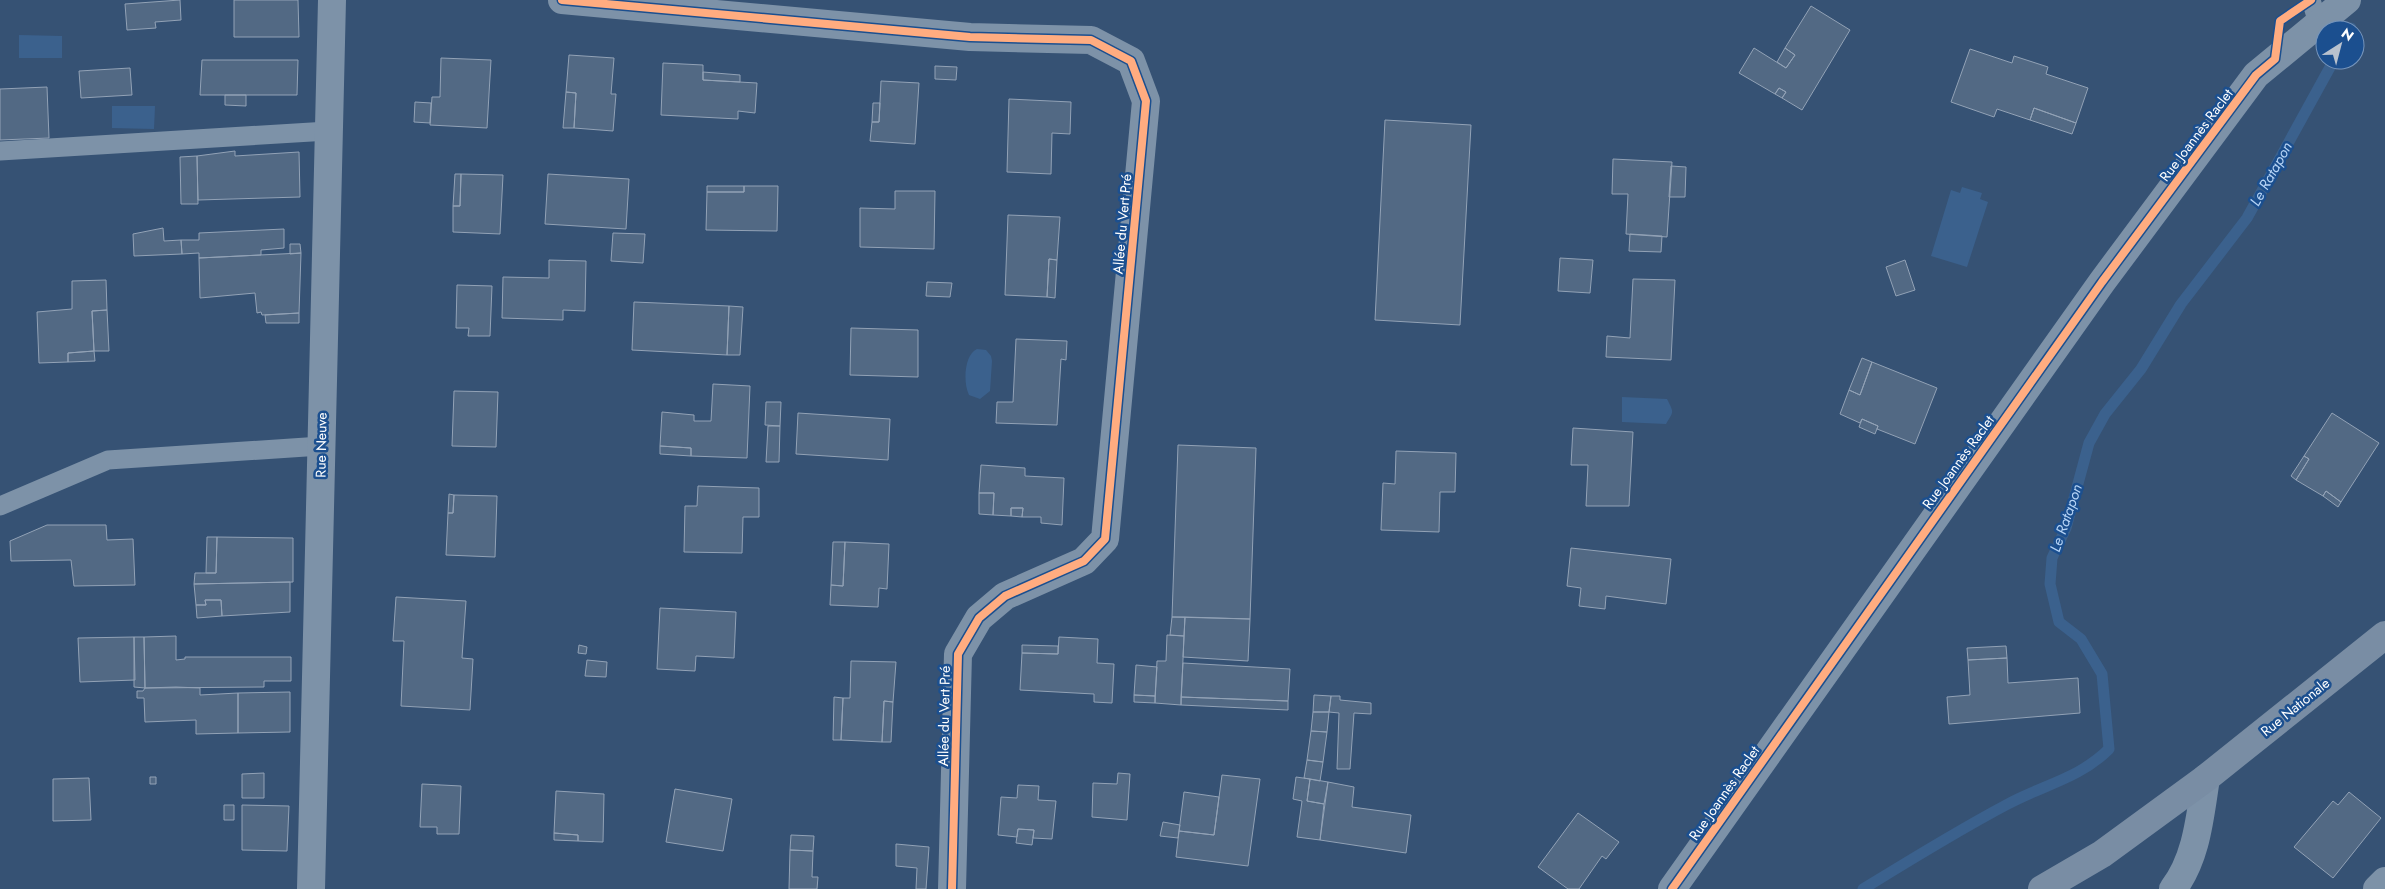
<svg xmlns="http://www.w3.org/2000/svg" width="2385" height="889" viewBox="0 0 2385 889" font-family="Jost,sans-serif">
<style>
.water{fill:#3b618d}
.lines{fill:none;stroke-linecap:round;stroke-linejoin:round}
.stream{stroke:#3b618d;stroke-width:11}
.building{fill:#526984;stroke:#92a2b6}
.service{stroke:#7d92a8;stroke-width:19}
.minor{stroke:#7d92a8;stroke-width:28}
.secondary{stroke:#798da4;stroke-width:28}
.cycleway-casing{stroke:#1b4f8f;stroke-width:11}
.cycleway{stroke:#ffac80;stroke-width:8}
.labels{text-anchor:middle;stroke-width:5;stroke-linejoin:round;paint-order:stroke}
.street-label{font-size:14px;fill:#fff;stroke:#1b4f8f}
.water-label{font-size:15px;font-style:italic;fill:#b5d3f5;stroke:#1b4f8f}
</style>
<rect width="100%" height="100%" fill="#365274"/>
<!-- water -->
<path class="water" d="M19,35L62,36V58H19Z
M112,106H155L154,129L112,128Z
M1962,187L1982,193L1980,199L1988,202L1967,267L1931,256L1951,190L1960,193Z
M977,349L986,350L991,356L992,361L990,391L980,399L969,395C963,383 964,355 977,349Z
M1622,397L1667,399C1674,413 1674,411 1666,424L1622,422Z"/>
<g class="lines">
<!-- stream -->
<path class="stream" d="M2349,30L2351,28
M1863,889C1910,860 1957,831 2006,805C2042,785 2079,779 2109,749L2102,674L2081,639L2059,622L2050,584L2052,558L2066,528L2089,443L2105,414L2141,369L2181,304L2247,218L2334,60"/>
</g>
<!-- building -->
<path class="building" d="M180,0L181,20L155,22L156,28L127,30L125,4Z
M234,0H298L299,37H234Z
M1811,6L1850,30L1802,110L1782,98L1786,92L1779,88L1775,94L1739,73L1754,48L1786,68L1795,55L1785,48Z
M1785,48L1795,55L1786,68L1777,62Z
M1970,49L2012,63L2014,56L2048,67L2046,74L2088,88L2076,123L2034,108L2030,120L1997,109L1994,117L1951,102Z
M569,55L614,58L611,94H616L613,131L574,128L576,93L566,92Z
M441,58L491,60L487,128L430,125L432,97H440Z
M202,60H298L297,95H200Z
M663,63L703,65V80L757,83L755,113L738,111V119L661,115Z
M935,66L957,67L956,80L935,79Z
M130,68L132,95L81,98L79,71Z
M703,72L740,75V82L703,80Z
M881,81L919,83L915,144L870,141L872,122H879Z
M47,87L49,138L0,140V89Z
M1779,88L1786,92L1782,98L1775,94Z
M566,92L576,93L574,128H563Z
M225,95H246V106L225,105Z
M1009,99L1071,102L1070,134L1052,133L1051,174L1007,172Z
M415,102L431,103L430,123L414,122Z
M873,103H880L879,122H872Z
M2034,108L2076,123L2072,134L2030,120Z
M1385,120L1471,125L1460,325L1375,320Z
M235,151V156L299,152L300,197L198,200L197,156Z
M197,156L198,204H181L180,157Z
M1613,159L1672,162L1667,237L1626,234L1628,194H1612Z
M1671,166L1686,167L1685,197H1669Z
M455,174H461L460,206H453Z
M461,174L503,175L500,234L453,232V206H460Z
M548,174L629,179L626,229L545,224Z
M707,186H744V192H707Z
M744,186H778L777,231L706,230L707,192H744Z
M895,191H935L934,249L860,247V208L895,209Z
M1008,215L1060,217L1057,260L1049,259L1047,297L1005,295Z
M163,228L164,241L181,240L182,254L134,256L133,234Z
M284,229V248L261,250V255L199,258V253L182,254L181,240H199V233Z
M613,233L645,234L643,263L611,261Z
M1630,234L1662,236L1661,252L1629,251Z
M290,244H300L301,253L290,254Z
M301,253L299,313L262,315L261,312L257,313L255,293L200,298L199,258Z
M1560,258L1593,260L1590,293L1558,291Z
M1049,259L1057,260L1055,298L1047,297Z
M549,260L586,261L585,311L563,310V320L502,318L503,277L549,278Z
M1905,260L1915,290L1896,296L1886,267Z
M1633,279L1675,280L1671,360L1606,357L1607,336L1630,338Z
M106,280L107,310L92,311L94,351L68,353V362L39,363L37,312L72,309V281Z
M927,282L952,283L950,297L926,296Z
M457,285L492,286L490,336H468L469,328H456Z
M634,302L729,306L727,355L632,350Z
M729,306L743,307L740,355H727Z
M107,310L109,351H94L92,311Z
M299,313V323H266L265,315Z
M851,328L918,330V377L850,375Z
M1016,339L1067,341L1066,360L1061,359L1057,425L996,423L997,402H1013Z
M94,351L95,361L68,362V353Z
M1862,358L1872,362L1860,395L1849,390Z
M1872,362L1937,388L1915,444L1877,429L1878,426L1862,419L1860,423L1840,414L1849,390L1860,395Z
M713,384L750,386L747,458L691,456V448L660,446L662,412L694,415V421H711Z
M454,391L498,392L496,447L452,446Z
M766,402H781L780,426L765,425Z
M798,413L890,419L888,460L796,454Z
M2332,413L2379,443L2341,502L2326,491L2323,496L2296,480L2309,459L2304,456Z
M1862,419L1878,426L1875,434L1859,427Z
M768,426H780L779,462H766Z
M1573,428L1633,432L1629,506H1586L1588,465H1571Z
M1178,445L1256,448L1250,619L1172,617Z
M660,446L691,448V456L660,454Z
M1396,451L1456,453L1455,492H1440L1439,532L1381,530L1383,483L1395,484Z
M2304,456L2309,459L2296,480L2291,476Z
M981,465L1025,468V476L1064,478L1062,525L1041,523V517H1022L1023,508H1011V516L993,515L994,493H979Z
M698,486L759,488V517H743L742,553L684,552L685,506H697Z
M2326,491L2341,502L2338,507L2323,496Z
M979,493H994L993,515L979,514Z
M449,494L454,495L453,513H448Z
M454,495L497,496L495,557L446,555L448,513H453Z
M1011,508H1023L1022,517L1011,516Z
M47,525H106L107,540L133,539L135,585L74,586L71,560L11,561L10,541Z
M207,537H217L216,573H206Z
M217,537L293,538V582L194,584L195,573H216Z
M833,542H845L843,586L831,585Z
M845,542L889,544L887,589L879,588L878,607L830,605L831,585L843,586Z
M1571,548L1671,559L1666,604L1606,596L1605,609L1579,606L1581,588L1567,586Z
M290,582V612L222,616L221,600H205L206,605H196L194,584Z
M396,597L466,601L462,658L473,659L470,710L401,706L404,641H393Z
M205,600H221L222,616L197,618L196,605H206Z
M660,608L736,612L734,658L696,656L695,671L657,669Z
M1172,617H1185L1184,636L1170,635Z
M1185,617L1250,619L1248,661L1183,657Z
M1167,635L1184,636L1181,705L1155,703L1157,661H1166Z
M176,636V660L185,659V657H291V681H264V687L145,688L144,637Z
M134,637L135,680L80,682L78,638Z
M134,637H144L145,688L134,687Z
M1059,637L1098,639L1097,663L1114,664L1112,703L1094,702V694L1020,690L1022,653L1058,654Z
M579,645L587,647L586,654L578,653Z
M1022,645L1058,646V654L1022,653Z
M2006,646L2007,658L1968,660L1967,648Z
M2007,658L2008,683L2078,678L2080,713L1949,724L1947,697L1970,695L1968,660Z
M587,660L607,662L606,677L585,676Z
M851,661L896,662L893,702L884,701L882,742L841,740L843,698H850Z
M1183,663L1290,669L1288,701L1181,697Z
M1136,665L1157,667L1155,696L1134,695Z
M176,687L200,688V695L238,693V733L196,734V720L145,722L144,698H137V691H143L145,688Z
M290,692V732L238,733V693Z
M1134,695L1155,696V703L1134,702Z
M1314,695L1331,696L1329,712H1313Z
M1331,696H1340V700L1371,703V714L1354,713L1350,769H1337L1339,713L1329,712Z
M834,697L843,698L841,740H833Z
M1181,697L1288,701V710L1181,705Z
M884,701L893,702L891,742H882Z
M1313,712H1329L1327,732L1311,731Z
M1311,731L1327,732L1323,762L1307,760Z
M1307,760L1323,762L1320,781L1304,778Z
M264,773V798H242V774Z
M1118,773L1130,774L1127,820L1092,817L1093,783L1117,784Z
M1222,775L1260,779L1248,866L1176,857L1179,831L1214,835Z
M150,777H156V784H150Z
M1296,777L1310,779L1307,801L1324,804L1320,840L1297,837L1302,801L1293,799Z
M89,778L91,820L53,821V779Z
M1310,779L1328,782L1324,804L1307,801Z
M1328,782L1354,787L1352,807L1411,815L1406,853L1320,840Z
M422,784L461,786L459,834H437V827H420Z
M1018,785L1039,786L1038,800L1056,801L1052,839L1033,838L1034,830L1018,829L1017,837L998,835L1001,797L1017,798Z
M675,789L732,799L723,851L666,842Z
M556,791L604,794L603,842L578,841V835L554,833Z
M1184,792L1219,797L1214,835L1179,831Z
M2349,792L2381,818L2333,878L2294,847L2333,801L2338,805Z
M224,805H234V820H224Z
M242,805L289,806L287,851L242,850Z
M1578,813L1619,842L1606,859L1602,856L1579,889H1568L1538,867Z
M1163,822L1180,825L1178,838L1160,836Z
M1018,829L1034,830L1032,845L1016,843Z
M554,833L578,835V841L554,840Z
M791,835L814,836L813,851L790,850Z
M896,844L929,847L926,889H916L917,868L896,866Z
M790,850L813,851L812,877H818L817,889H789Z"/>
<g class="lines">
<!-- service -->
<path class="service" d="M2311,0L2318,23
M0,151L328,131
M0,506L108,460L321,446"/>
<!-- minor -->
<path class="minor" d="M562,0L970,37L1091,40L1131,61L1146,101L1105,539L1084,561L1005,596L979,618L958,654L952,889
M311,889L332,0
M1672,889L2102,282L2256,75L2347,0
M2173,889C2197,858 2200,816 2206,778
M2377,889L2385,881"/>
<!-- secondary -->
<path class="secondary" d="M2042,889L2102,854L2206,778L2385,635"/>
<defs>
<path id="cycleway" d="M562,0L970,37L1091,40L1131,61L1146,101L1105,539L1084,561L1005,596L979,618L958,654L952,889
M1672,889L2102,282L2256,75L2275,59L2280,21L2311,0"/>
</defs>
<!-- cycleway casing -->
<use href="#cycleway" class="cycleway-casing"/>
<!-- cycleway -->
<use href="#cycleway" class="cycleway"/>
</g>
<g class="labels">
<!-- street labels -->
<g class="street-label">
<text transform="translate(2196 135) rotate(-53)" y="5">Rue Joannès Raclet</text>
<text transform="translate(1122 224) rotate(-85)" y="5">Allée du Vert Pré</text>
<text transform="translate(321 445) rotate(-89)" y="5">Rue Neuve</text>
<text transform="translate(1958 462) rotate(-54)" y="5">Rue Joannès Raclet</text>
<text transform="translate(2295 707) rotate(-39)" y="5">Rue Nationale</text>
<text transform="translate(944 716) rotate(-89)" y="5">Allée du Vert Pré</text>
<text transform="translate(1724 793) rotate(-55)" y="5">Rue Joannès Raclet</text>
</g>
<!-- water labels -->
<g class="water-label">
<text transform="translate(2271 174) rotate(-61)" y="5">Le Ratapon</text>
<text transform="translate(2066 518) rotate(-71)" y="5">Le Ratapon</text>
</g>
</g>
<!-- north arrow -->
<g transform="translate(2340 45) rotate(36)"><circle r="24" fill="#1b4f8f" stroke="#7695bc"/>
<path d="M0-4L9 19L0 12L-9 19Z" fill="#b9c2ce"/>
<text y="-8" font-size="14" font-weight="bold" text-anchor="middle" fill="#ffffff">N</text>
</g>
</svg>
